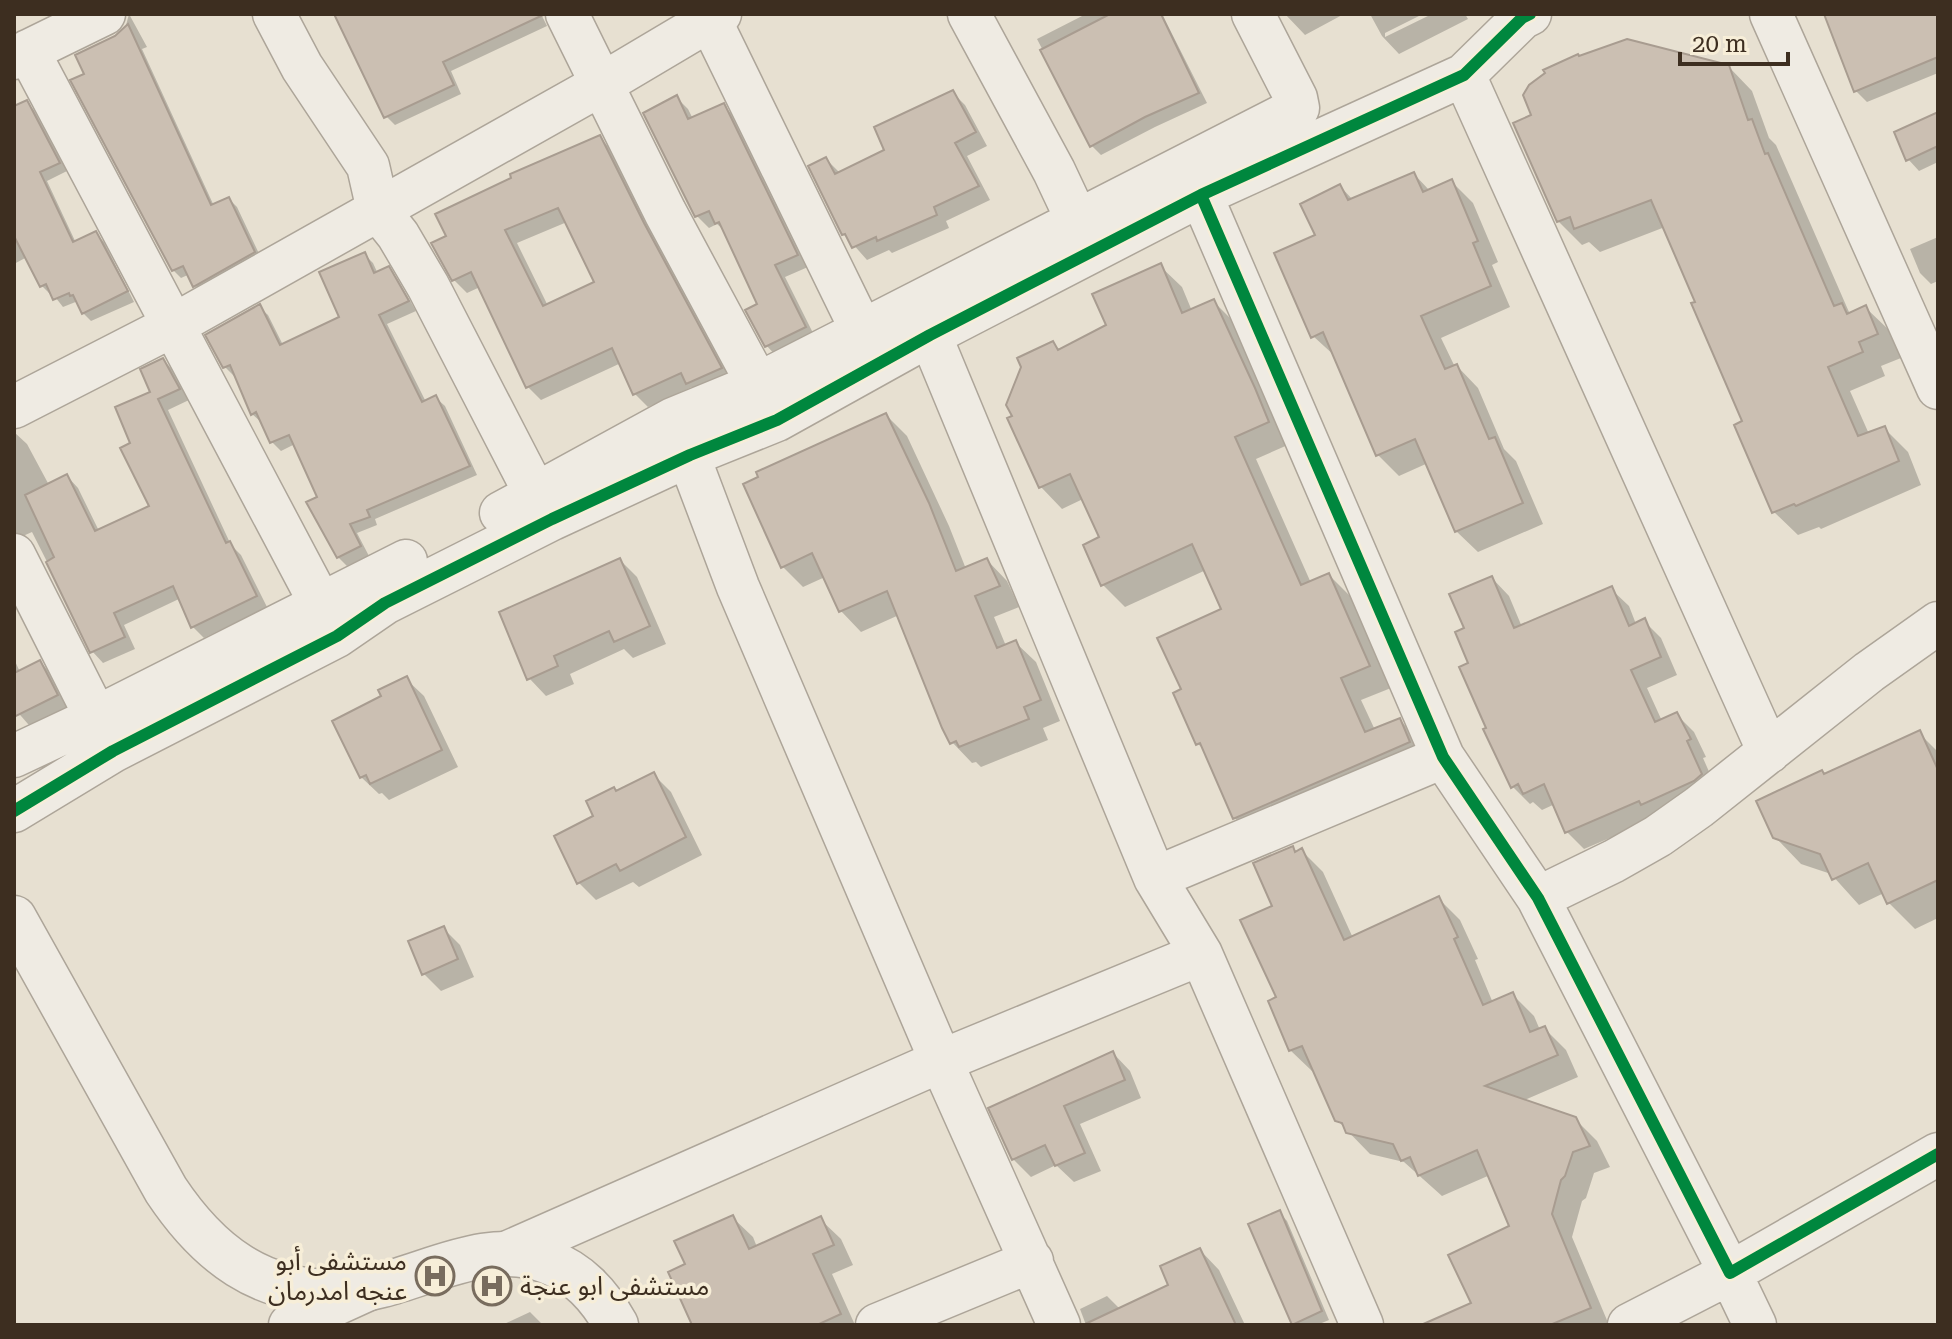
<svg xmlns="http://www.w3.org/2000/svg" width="1952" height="1339" viewBox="0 0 1952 1339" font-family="'Roboto Serif','Noto Sans Arabic',serif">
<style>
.shadow{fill:#0003;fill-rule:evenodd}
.building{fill:#cbbfb2;stroke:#a89c90;stroke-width:2;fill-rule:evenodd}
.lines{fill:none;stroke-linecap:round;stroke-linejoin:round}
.minor-casing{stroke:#ada599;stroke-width:45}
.tertiary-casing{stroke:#ada599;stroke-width:47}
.minor{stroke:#efebe3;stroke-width:42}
.tertiary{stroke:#efebe3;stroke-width:44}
.cycleway-casing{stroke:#f7eed8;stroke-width:17}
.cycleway{stroke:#00873e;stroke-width:12}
.labels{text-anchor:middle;stroke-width:7;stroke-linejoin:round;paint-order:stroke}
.poi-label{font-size:26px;fill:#3d2e20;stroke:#f7eed8;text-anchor:end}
</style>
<rect width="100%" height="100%" fill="#e7e0d1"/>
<!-- shadow -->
<path class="shadow" d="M129,14L147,47L142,49L214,206L229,199L237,207L262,260L203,294L195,285L190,274L181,278L173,270L87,75L125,29Z
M334,14H541L547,26L451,71L461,94L395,125L386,116Z
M1086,14H1162L1207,103L1155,127L1101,155L1092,146L1037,39Z
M1285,14H1344L1305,35Z
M1370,14H1423L1385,33V37L1432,14H1465L1468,19L1399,54L1382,36Z
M1825,14H1938V73L1867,102L1856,91Z
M1728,66L1752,91L1769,138L1776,145L1849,312L1851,314L1866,308L1890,331L1901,358L1881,366L1885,376L1850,391L1869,434L1884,428L1908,452L1921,485L1821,529L1819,527L1798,535L1774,512L1744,422L1665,227L1600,252L1589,242L1582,245L1558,221Z
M952,92L965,105L987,146L967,156L990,200L946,221L949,228L892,253L889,250L867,260L844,234L826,159L839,172L887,151Z
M677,98L688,109L693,119L723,105L735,117L808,267L785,277L816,339L778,358L767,346L760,305L726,232L717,224L709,228L697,216L646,114Z
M26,102L34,110L67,171L47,181L76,243L96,234L104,242L134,302L91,321L83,313L78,301L63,307L52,293L50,294L42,286L27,257L14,264V108Z
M1938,114V162L1919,171L1908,159Z
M600,138L613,151L733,381L701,396L692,387L648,407L635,394L621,363L541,400L528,387L480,287L467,293L454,280L448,237ZM567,222L597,283L548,306L517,243Z
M1414,174L1430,191L1451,181L1473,203L1498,262L1492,265L1510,307L1441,338L1455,367L1457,366L1478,388L1504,449L1516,461L1543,524L1478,552L1456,531L1428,463L1399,476L1377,454L1336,357L1313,336L1318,236L1340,186L1353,200Z
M1938,237V281L1931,284L1920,273L1910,249Z
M364,254L373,263L378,274L388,269L397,278L416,311L387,324L426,402L436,398L445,406L477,475L375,519L377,525L357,533L369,556L347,566L338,557L320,498L295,444L281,451L272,442L261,422L252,414L236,375L234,376L225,367L259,307L268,315L283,345L342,318Z
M1160,266L1182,287L1192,311L1213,301L1235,323L1290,444L1256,459L1311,583L1329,575L1351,597L1391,688L1361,700L1375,730L1400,720L1421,742L1431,764L1256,840L1235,818L1205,750L1198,744L1183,690L1224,610L1206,570L1125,607L1103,585L1085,546L1101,538L1083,499L1062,509L1041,487L1014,417L1053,343L1060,351L1109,326Z
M163,360L174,371L189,400L168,410L231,545L241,555L267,607L204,638L193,627L181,598L124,625L135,649L103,663L92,651L32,532L14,540V432L27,444L49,485L67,476L78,488L99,531L152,507L132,444Z
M886,415L907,436L949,526L966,569L987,560L1007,581L1019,607L994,617L1006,646L1015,642L1036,662L1060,721L1043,728L1048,740L981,767L976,762L972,763L952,742L899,615L861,632L841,611L825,577L803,587L782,566Z
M620,560L637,577L666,644L633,658L624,649L570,674L574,684L546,696L529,678Z
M1492,578L1509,596L1522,627L1611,589L1629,606L1636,624L1644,621L1661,638L1677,675L1647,688L1662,721L1677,715L1694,732L1706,757L1703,758L1718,792L1584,849L1567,832L1555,804L1542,810L1533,802L1530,804L1513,787L1489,729L1471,664L1466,629Z
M14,659L20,672L40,662L57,679L74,713L35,732L14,708Z
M406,679L424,696L458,767L389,800L382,793L379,794L361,777L383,697Z
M1919,733L1938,752V918L1915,929L1889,903L1884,893L1859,905L1831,874L1801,864L1775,837L1825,776Z
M654,775L671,792L702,855L639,887L633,882L596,900L579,883L596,817L617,793Z
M1292,848L1297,853L1302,851L1323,872L1353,938L1439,899L1460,920L1478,959L1475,960L1493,1003L1513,995L1534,1016L1540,1030L1544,1028L1566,1050L1578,1077L1522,1101L1575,1119L1597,1141L1610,1167L1594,1173L1586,1198L1582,1201L1572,1237L1609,1325H1456L1473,1304L1512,1227L1490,1175L1442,1196L1404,1162L1370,1154L1337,1120L1315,1070L1312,1071L1290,1050L1279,999L1274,907Z
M443,928L460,945L474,977L441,991L424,974Z
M1113,1053L1130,1071L1141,1098L1080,1124L1101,1171L1074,1182L1056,1165L1031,1177L1013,1159Z
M1279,1212L1287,1221L1329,1320L1317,1325L1293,1324Z
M732,1217L753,1237L757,1247L820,1219L841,1239L853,1265L832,1274L855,1325H694L688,1265Z
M1200,1250L1219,1270L1245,1325H1086L1080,1309L1107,1296L1120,1309L1170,1286Z
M530,1312L543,1325H502Z"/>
<!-- building -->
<path class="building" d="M334,14H543V15L443,62L454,85L384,118Z
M1110,14H1161L1199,93L1145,117L1090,147L1040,50Z
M1824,14H1938V57L1854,92Z
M128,24L211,205L229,197L255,252L193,287L183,266L172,271L70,80L84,74L75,55L115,36Z
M1627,39L1729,65L1748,120L1752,119L1765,154L1768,153L1834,306L1842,303L1847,314L1866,305L1878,334L1859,342L1863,352L1828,367L1858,436L1885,426L1899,461L1796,506L1794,504L1772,513L1734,425L1742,421L1691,303L1695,302L1651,200L1574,229L1570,217L1557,222L1513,123L1531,115L1523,95L1529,85L1545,73L1543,70L1578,54L1579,56Z
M953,90L976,132L955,143L979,186L934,207L937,215L877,241L876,237L852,248L845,234L842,235L808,166L826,157L835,174L884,150L874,127Z
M677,95L688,119L724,103L798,255L775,265L806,327L765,347L745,310L757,304L719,222L715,224L709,211L695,217L643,113Z
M27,100L60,163L40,172L73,242L96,231L128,291L82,314L73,295L70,296L69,293L53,300L46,284L40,287L14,236V106Z
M1938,112V146L1906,161L1894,132Z
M600,135L644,223L722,368L686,384L681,373L633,395L612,348L526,388L471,272L452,281L431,243L446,236L435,214L511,178L510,174ZM558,208L594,282L543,306L505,230Z
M1414,172L1423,192L1452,179L1478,241L1473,243L1491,286L1421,316L1445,369L1457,364L1489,439L1495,437L1523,503L1455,532L1415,439L1376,456L1323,332L1311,338L1274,253L1315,235L1300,204L1340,184L1348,200Z
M365,252L374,273L389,266L409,301L379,315L422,402L436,395L470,466L367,510L370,517L350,524L361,546L337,558L306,502L317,497L289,435L270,443L256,412L251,415L230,365L223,368L205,335L260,304L280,345L339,317L319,272Z
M1161,263L1182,313L1214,299L1255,388L1269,422L1235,437L1301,585L1329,573L1370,666L1341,678L1365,732L1400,718L1410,742L1233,819L1200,743L1196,745L1173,693L1181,689L1157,638L1221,609L1192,544L1101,586L1083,545L1099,537L1070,474L1039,488L1007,418L1012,416L1006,405L1021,367L1017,358L1053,341L1058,350L1106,325L1092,294Z
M163,358L180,389L158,399L226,543L230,541L257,596L191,628L173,586L114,613L125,637L90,653L46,562L54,557L25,495L67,474L95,531L149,506L120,448L130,443L115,407L150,392L140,369Z
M886,413L929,503L956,571L987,558L1000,586L975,596L997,648L1016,640L1041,700L1024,707L1029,719L959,747L956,741L950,744L942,728L887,591L839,612L812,553L781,568L743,484L758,477L756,472Z
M620,558L650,626L614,642L609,631L554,656L558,666L527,680L499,612Z
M1492,576L1514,628L1612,586L1629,626L1645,618L1661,657L1631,670L1655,722L1677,712L1691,739L1687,741L1702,774L1694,781L1641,805L1639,801L1565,833L1544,784L1523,794L1518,784L1511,788L1483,729L1486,728L1459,667L1468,663L1455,632L1464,628L1449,594Z
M40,660L58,695L14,717V673Z
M407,676L442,750L370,784L366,775L360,778L332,721L381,696L378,690Z
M1920,730L1938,770V880L1887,904L1868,863L1832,880L1820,854L1773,838L1756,801L1822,770L1824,774Z
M654,772L686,837L620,871L616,864L577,884L554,836L593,816L586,801L614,787L616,791Z
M1293,846L1295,852L1302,848L1344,940L1439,896L1458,937L1454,939L1483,1005L1513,992L1530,1032L1545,1026L1558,1055L1485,1086L1576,1117L1590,1146L1573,1152L1565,1176L1561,1180L1552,1214L1591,1308L1550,1325H1421L1471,1303L1448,1255L1509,1226L1477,1150L1418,1176L1410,1157L1401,1161L1393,1144L1346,1133L1342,1123L1335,1121L1302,1046L1289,1051L1268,1001L1276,997L1240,920L1272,906L1253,863Z
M444,926L458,959L422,975L408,941Z
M1113,1051L1125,1080L1064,1106L1085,1153L1055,1166L1045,1145L1012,1160L988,1108Z
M1280,1210L1322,1311L1292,1325L1248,1224Z
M733,1215L749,1249L821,1216L834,1245L813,1254L841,1314L817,1325H692L668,1272L685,1264L674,1241Z
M1200,1248L1236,1325H1083L1168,1285L1160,1266Z"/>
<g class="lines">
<defs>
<path id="minor" d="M274,14L302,67L368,166L378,210L398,235L428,286L536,495
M567,14L665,212L770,407
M707,14L862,331
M969,14L1054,171L1078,222
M1771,14L1938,388
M28,51L335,631
M14,58L104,14
M1464,75L1769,752
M1201,195L1443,757L1538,898L1730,1273L1938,1154
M930,335L1155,878L1201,954L1362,1325
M14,407L172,326L602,84L720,14
M679,431L738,587L941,1061L1059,1325
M501,513L673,419L758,384L1298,108L1296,98L1253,14
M14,555L109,743
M14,756L97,717L406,561
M14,811L113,751L337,636L385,603L552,519L690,455L777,420L930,335L1201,195L1464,75L1522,18L1530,14
M1155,878L1443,757
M1538,898L1614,861L1658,836L1699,807L1869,672L1938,623
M506,1253L941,1061L1201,954
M290,1325L369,1289
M877,1325L1032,1261
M1629,1325L1730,1273L1755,1325"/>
<path id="tertiary" d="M14,918L166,1190C208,1253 260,1294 340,1292C411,1289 476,1235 547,1261C579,1273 599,1295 616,1325"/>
</defs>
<!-- minor casing -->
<use href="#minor" class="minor-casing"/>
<!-- tertiary casing -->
<use href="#tertiary" class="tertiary-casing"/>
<!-- minor -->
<use href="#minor" class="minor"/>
<!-- tertiary -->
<use href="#tertiary" class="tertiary"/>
<defs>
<path id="cycleway" d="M1201,195L1443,757L1538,898L1730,1273L1938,1154
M14,811L113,751L337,636L385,603L552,519L690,455L777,420L930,335L1201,195L1464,75L1522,18L1530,14"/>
</defs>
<!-- cycleway casing -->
<use href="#cycleway" class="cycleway-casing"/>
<!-- cycleway -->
<use href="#cycleway" class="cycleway"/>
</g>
<!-- icons -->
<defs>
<symbol id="hospital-ring" viewBox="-11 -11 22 22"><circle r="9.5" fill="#f7eed8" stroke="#786c5e" stroke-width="1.5"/><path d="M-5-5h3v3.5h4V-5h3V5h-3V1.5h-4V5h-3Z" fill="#786c5e"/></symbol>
</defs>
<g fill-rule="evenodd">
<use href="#hospital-ring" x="413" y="1254" width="44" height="44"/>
<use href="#hospital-ring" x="470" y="1264" width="44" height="44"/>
</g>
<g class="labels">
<!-- poi labels -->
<g class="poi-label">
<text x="407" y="1270">مستشفى أبو<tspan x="407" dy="30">عنجه امدرمان</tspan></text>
<text x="520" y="1295" text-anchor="start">مستشفى ابو عنجة</text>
</g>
</g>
<!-- border -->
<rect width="1952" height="1339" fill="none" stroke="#3d2e20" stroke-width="32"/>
<!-- scale -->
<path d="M1680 52v12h108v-12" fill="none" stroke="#3d2e20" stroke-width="4"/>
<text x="1692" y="52" font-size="24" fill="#3d2e20" stroke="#f7eed8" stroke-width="6" paint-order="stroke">20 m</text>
</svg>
